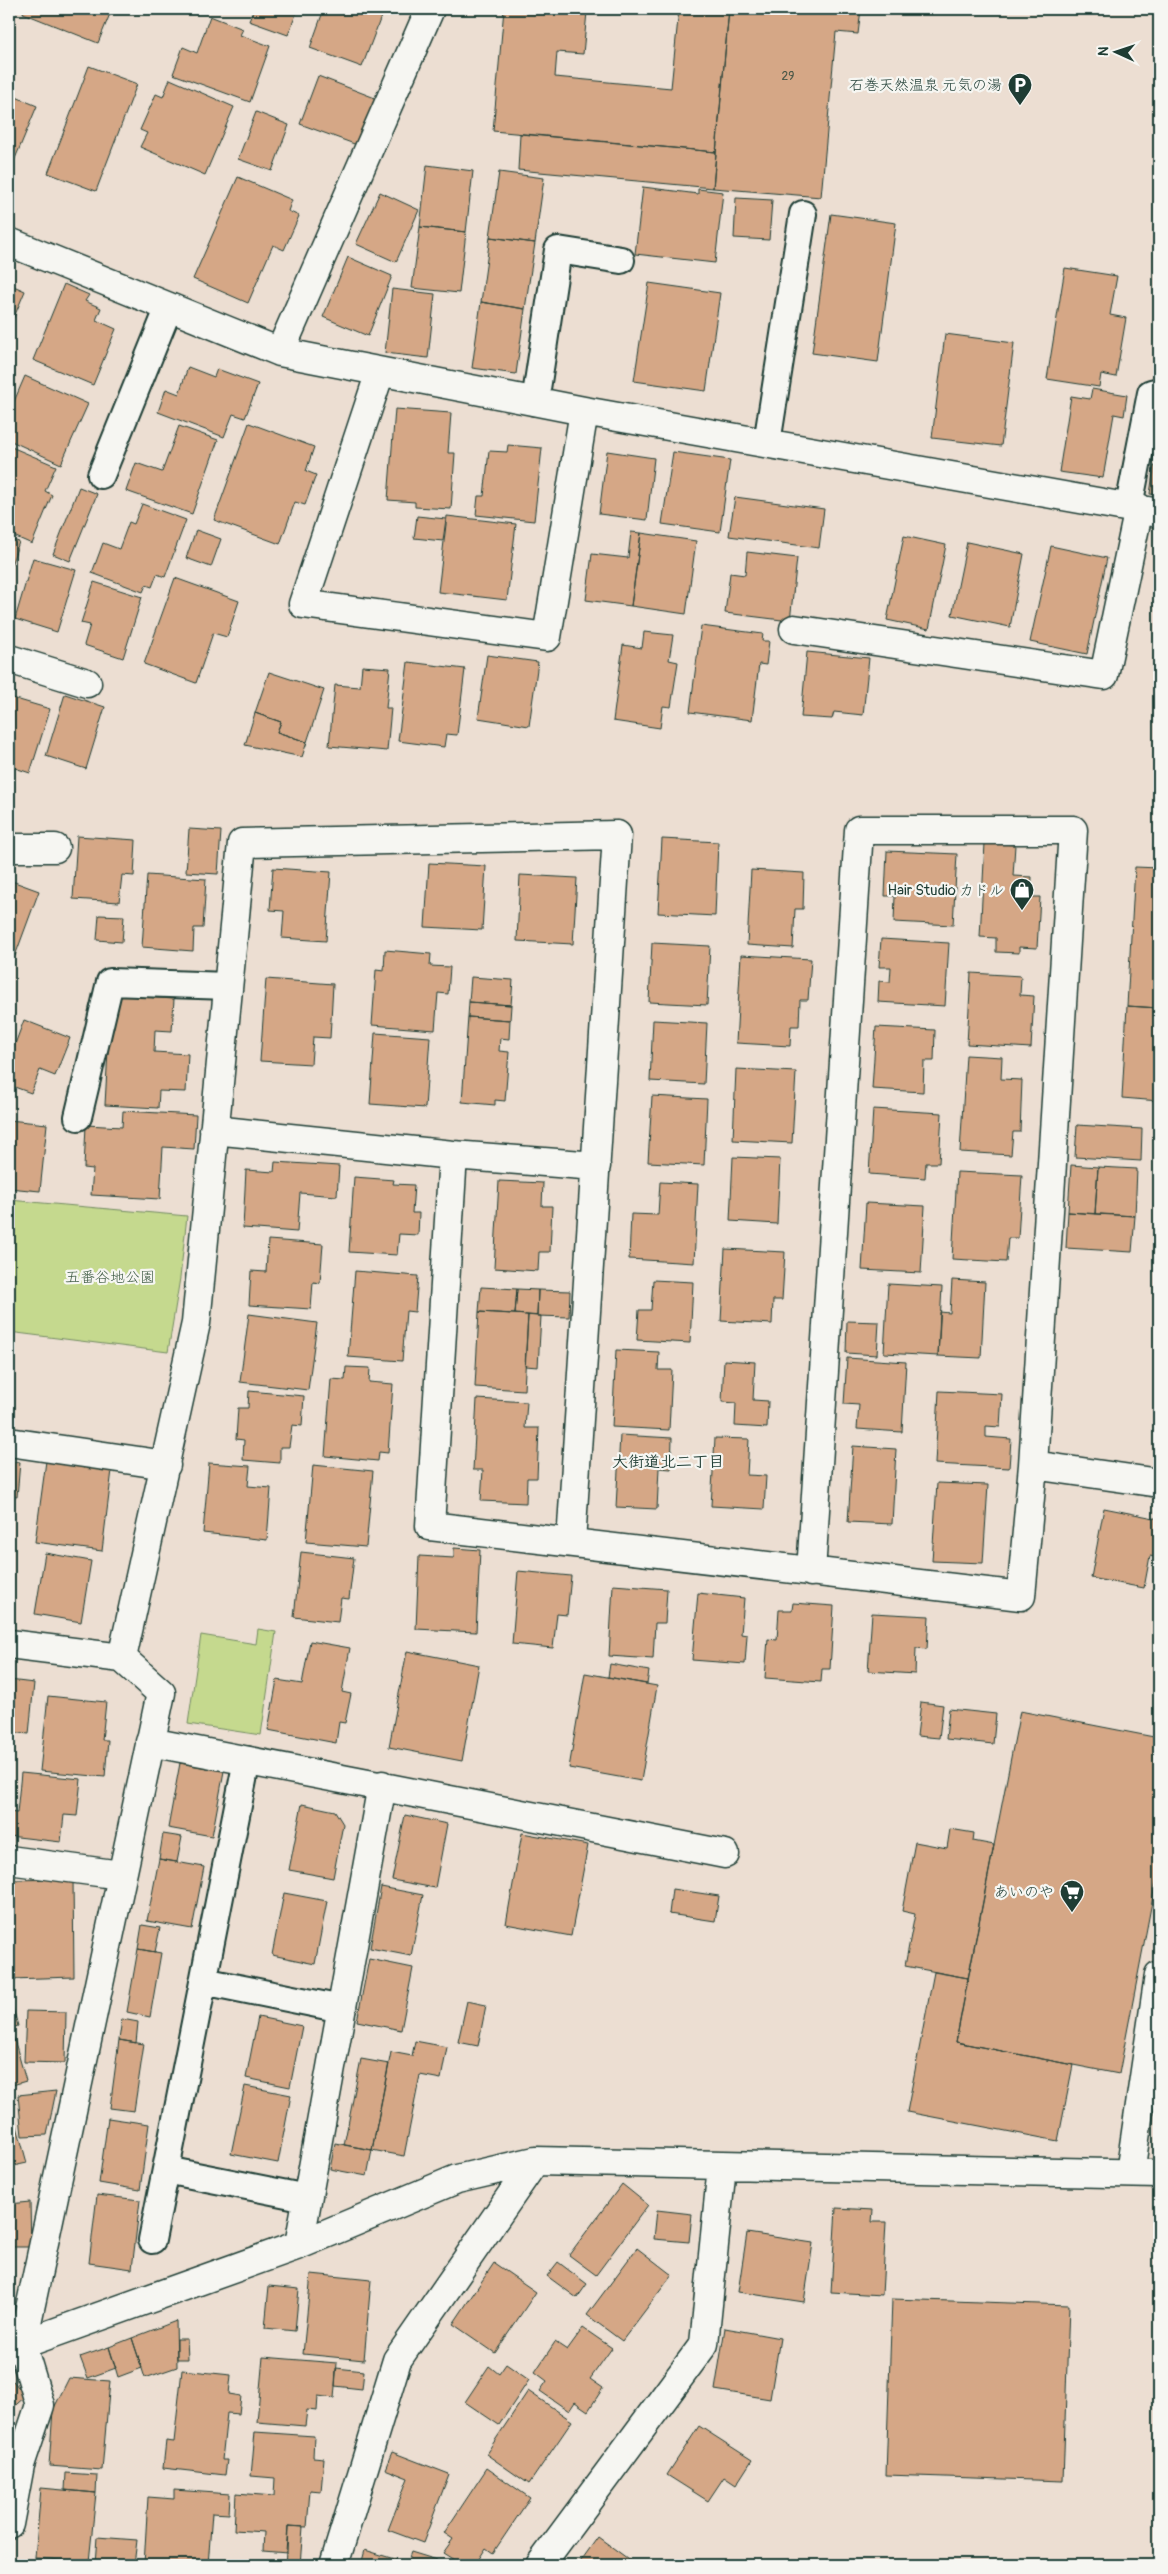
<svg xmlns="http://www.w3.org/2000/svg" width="1168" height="2574" viewBox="0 0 1168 2574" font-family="Pangolin,'Klee One',sans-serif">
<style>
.green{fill:#c5d98e;stroke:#728b61}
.building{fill:#d5a786;stroke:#1f3d34}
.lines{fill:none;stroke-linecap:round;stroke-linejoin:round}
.service-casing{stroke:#1f3d34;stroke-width:30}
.minor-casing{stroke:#1f3d34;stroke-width:31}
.service{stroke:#f6f6f2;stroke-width:26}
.minor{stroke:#f6f6f2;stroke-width:28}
.labels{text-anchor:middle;stroke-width:4.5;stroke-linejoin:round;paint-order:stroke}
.number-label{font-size:12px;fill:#4c5848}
.poi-label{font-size:15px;fill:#1f3d34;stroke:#f6f6f2;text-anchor:end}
.park-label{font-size:15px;fill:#405c46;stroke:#f6f6f2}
.neighbourhood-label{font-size:16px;font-weight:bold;fill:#1f3d34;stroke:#f6f6f2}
</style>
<rect width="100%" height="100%" fill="#ecded2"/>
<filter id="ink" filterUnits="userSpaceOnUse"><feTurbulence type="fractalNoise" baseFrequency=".02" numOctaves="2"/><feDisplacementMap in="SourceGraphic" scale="10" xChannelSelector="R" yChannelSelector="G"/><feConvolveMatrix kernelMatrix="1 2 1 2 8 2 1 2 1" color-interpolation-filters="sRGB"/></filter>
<g filter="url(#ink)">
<!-- green -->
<path class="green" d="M9,1200L187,1216L180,1278L168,1352L9,1332Z
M258,1629L276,1632L261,1735L188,1724L201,1635L256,1644Z"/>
<!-- building -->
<path class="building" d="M24,9H112L98,43L23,13Z
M254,9H298L288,35L249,21Z
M324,9H384L362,67L310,48Z
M504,9L587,12L583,54L557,52L555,77L671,88L679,9H729L716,152L493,131Z
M729,9H861L858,34L836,32L821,197L713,188Z
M210,16L243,29L240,35L270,46L250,102L173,74L183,47L197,53Z
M89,66L137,84L96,191L48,173Z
M318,76L375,98L357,145L300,124Z
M170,79L234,107L205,175L140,147L147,133L140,130L156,94L163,97Z
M9,94L37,106L9,173Z
M256,112L289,125L272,171L238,159Z
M520,134L716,152L713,188L518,170Z
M427,165L473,171L466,232L420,227Z
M499,172L544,178L535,243L490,237Z
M238,177L292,200L288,211L299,216L284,250L273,245L248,303L193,279Z
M643,187L698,194V189L723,192L715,263L635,254Z
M380,192L419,210L396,262L356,244Z
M736,198L772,200L769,240L734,238Z
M831,214L896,223L878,362L812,353Z
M420,227L466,232L459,293L412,288Z
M490,237L535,243L525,309L481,302Z
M348,257L392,276L368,336L323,317Z
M1065,268L1117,276L1110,315L1126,318L1116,377L1101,374L1099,387L1047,379Z
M649,283L720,293L706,391L634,381Z
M9,284L25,291L9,329Z
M64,284L89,295L85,301L101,308L96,320L116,329L93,385L33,360Z
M392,289L435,294L428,358L385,353Z
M481,302L525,309L516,374L472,368Z
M945,334L1014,343L1001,446L932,438Z
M188,367L214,377L217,369L258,384L245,418L233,414L224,437L158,412L166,389L179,394Z
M25,376L88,404L61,464L9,440V413Z
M1092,389L1127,395L1124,416L1114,414L1103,478L1059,472L1071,396L1090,399Z
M395,409L451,413L448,453H455L451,509L415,507V502L388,500Z
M249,423L314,447L306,471L316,475L305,505L295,502L280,544L214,520Z
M179,426L218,440L192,514L126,491L136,463L162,472Z
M508,445L542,448L534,521L476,515L478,496H484L489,451L507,452Z
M9,446L56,466L45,491L52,495L32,544L9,534Z
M607,451L654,458L647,520L599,514Z
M673,452L730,460L720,532L662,524Z
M1154,466L1159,467V495L1150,494Z
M79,487L97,494L70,561L53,554Z
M735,497L824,509L819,548L729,536Z
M142,504L186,520L165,577L157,574L152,587L146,585L143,592L92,573L103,543L119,549L129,522L134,524Z
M417,516L446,519L443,541L414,538Z
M447,516L516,524L507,600L438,592Z
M196,530L221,539L211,567L186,558Z
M631,532L641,533L631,606L586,600L592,554L628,558Z
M641,533L696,541L686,614L631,606Z
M904,536L946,545L929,629L887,620Z
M9,539L19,542L9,571Z
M967,542L1024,554L1010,627L952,615Z
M1051,546L1107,558L1087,654L1030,642Z
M747,552L797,558L790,621L725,613L730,573L745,575Z
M33,558L76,570L57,632L15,619Z
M175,578L239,601L227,637L213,633L196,683L144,664Z
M94,582L142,597L123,658L84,645L90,625L81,623Z
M701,626L763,634L762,641H769L766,665L759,664L752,720L690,712Z
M644,632L673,635L669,660L678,662L671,707L663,706L660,728L613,721L623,645L642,648Z
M807,652L869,658L863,715L834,712L832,719L801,717Z
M487,655L538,662L529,726L478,718Z
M408,662L465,669L457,735L446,734L444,747L398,741Z
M362,666L390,668L386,708H391L387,751L329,746L335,685L360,687Z
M269,672L324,690L307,742L277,732L281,722L255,713Z
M65,694L105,707L86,769L46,756Z
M9,697L50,709L30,773L9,766Z
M255,713L281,722L277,732L307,742L302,757L245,745Z
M189,829L221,831L218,874L186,872Z
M77,836L136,840L134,876L122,875L119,902L73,899Z
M662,839L718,842L715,916L658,913Z
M985,843L1015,845L1013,876L1032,877L1031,897H1040L1037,948L1019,947V953L996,952V938L980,937Z
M887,851L957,854L953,925L894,922L895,896H885Z
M429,863L486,866L482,930L425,927Z
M1135,867L1159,868V1008L1127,1006Z
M273,868L331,872L326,941L282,938L284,911L270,910Z
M751,870L804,873L803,909H795L793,948L747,945Z
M147,875L206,879L203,928H194L193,951L142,947Z
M520,875L577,878L573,944L517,941Z
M9,880L39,891L15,956L9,953Z
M99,915L124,916L122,942L97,940Z
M881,939L949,943L945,1006L878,1002L879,981L890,982L891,967H879Z
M652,943L710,946L707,1005L649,1002Z
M385,950L431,954L430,966L450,967L448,994L438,993L435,1030L372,1025L376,970L384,971Z
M741,955L811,959L808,1000H800L799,1026H791L790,1046L736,1043Z
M971,973L1021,976L1020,995L1034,996L1031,1048L967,1044Z
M471,977L513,980L511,1005L469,1002Z
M266,979L333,984L330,1038L313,1037L311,1064L260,1061Z
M111,995L174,999L172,1031L155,1030L154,1052L188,1054L186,1092L159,1091L158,1108L105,1105Z
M469,1002L511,1005L510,1020L468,1017Z
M1127,1006L1159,1008V1101L1122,1098Z
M468,1017L510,1020L509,1039L500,1038L499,1051L509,1052L505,1101L495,1100V1105L462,1102Z
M24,1020L70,1038L55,1076L40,1070L31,1093L9,1085V1060Z
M653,1020L707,1023L704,1084L650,1081Z
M876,1027L935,1030L934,1061H924L923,1092L872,1089Z
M375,1033L430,1037L425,1108L370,1104Z
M966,1055L1002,1057L1001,1079L1022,1080L1020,1132H1013L1011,1155L960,1152Z
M736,1069L796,1072L792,1143L733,1140Z
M652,1096L707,1099L704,1165L648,1162Z
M873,1109L942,1113L939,1163H926L925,1178L869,1174Z
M123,1111L196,1115L194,1149L163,1147L160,1199L91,1195L93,1169L84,1168L86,1125L122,1127Z
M9,1120L47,1124L40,1191L9,1188Z
M1077,1125L1142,1129L1141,1161L1075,1157Z
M733,1157L780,1159L777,1224L730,1221Z
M275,1162L339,1166L337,1196L300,1193L297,1232L243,1228L246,1170L274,1172Z
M1071,1165L1098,1167L1095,1214L1068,1212Z
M1098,1167L1137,1169L1135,1216L1095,1214Z
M957,1172L1022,1175L1018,1238H1008L1006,1262L952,1259Z
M354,1177L394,1180L393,1184L414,1185L412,1213H419L418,1235L399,1234L397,1255L349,1252Z
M499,1181L543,1183L542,1206H552L550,1252H539L538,1271L494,1268Z
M660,1182L698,1184L694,1263L629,1259L631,1214L658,1215Z
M866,1203L925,1206L921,1273L862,1270Z
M1068,1212L1135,1216L1132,1252L1066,1248Z
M268,1240L323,1244L320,1283L313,1282L311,1309L249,1305L251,1271L266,1272Z
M725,1249L785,1252L782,1300H773L772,1324L721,1321Z
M355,1271L418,1276L415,1312L406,1311L402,1361L348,1357Z
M653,1280L693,1282L690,1343L637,1340L639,1310H651Z
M952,1280L985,1282L981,1358L938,1356L940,1312L950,1313Z
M888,1284L942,1287L938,1356L884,1353Z
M481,1287L517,1289L515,1314L479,1312Z
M517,1289L538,1290L537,1316L515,1314Z
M538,1290L570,1291L569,1317L537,1316Z
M479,1312L528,1315L524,1390L475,1387Z
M249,1314L317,1323L308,1390L240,1382Z
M528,1315L541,1316L538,1367L525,1366Z
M847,1321L879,1322L877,1355L846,1353Z
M616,1350L659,1352L658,1370H672L669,1430L612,1427Z
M847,1358L906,1362L902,1432L857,1429L859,1405L844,1404Z
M724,1360L755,1362L753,1400L768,1401L767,1428L735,1426L736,1403L722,1402Z
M346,1367L370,1368L369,1382L393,1384L388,1453L379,1452L378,1461L325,1456L331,1379L345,1380Z
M249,1391L304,1396L302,1426L292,1425L289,1447H280V1463L243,1460L244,1440L236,1439L238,1408H248Z
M939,1391L1002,1394L1000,1427L986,1426V1437L1011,1439L1009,1468L935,1464Z
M477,1399L527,1402L525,1428H539L537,1478H527L526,1503L481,1501L483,1470H473Z
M620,1435L672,1438L671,1469L659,1468L657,1509L616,1507Z
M715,1438L749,1439L747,1475L766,1476L764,1509L711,1506Z
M853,1446L896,1449L892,1524L848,1522Z
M9,1461L20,1462L17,1497L11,1496L9,1517Z
M46,1461L112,1470L102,1551L35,1542Z
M209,1463L250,1466L248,1486L271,1488L267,1540L203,1533Z
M313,1465L373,1471L366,1547L306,1542Z
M937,1483L988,1485L983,1563L932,1561Z
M1104,1508L1159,1519V1558L1150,1556L1144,1588L1091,1578Z
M454,1548L480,1550L476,1632L416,1629L419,1556L454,1558Z
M301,1552L354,1558L349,1599L341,1598L338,1622L294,1617Z
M45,1553L91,1561L81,1622L35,1614Z
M518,1571L571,1576L567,1615L557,1614L553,1648L512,1644Z
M613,1585L667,1589L665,1623H655L653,1659L609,1656Z
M698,1593L744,1598L741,1634L747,1635L745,1664L692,1660Z
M793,1603L834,1606L830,1669H822L821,1682L765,1678L768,1639L777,1640L779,1610H792Z
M872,1613L929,1616L927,1649L916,1648L915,1674L868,1671Z
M310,1641L350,1648L342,1692L351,1694L345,1723L339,1722L336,1743L268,1730L277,1680L302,1684Z
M407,1651L479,1665L462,1761L389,1747Z
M610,1664L649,1671L647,1684L608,1677Z
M585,1673L657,1686L641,1781L569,1768Z
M9,1680L34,1683L29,1734L9,1732Z
M48,1696L106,1702L102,1740H108L105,1777L40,1771Z
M921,1702L943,1705L939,1738L917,1736Z
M949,1709L996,1714L993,1744L946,1739Z
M1020,1711L1159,1738V1865L1119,2074L956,2042Z
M9,1732L14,1733L12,1756H9Z
M180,1763L224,1771L212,1836L168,1828Z
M21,1773L81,1779L77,1816L64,1815L61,1842L9,1836V1812L17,1813Z
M302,1804L335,1811L343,1824L333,1878L289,1870Z
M405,1815L447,1824L435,1888L392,1880Z
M950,1829L974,1833L973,1841L994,1845L968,1978L905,1966L915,1914L902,1911L915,1842L947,1848Z
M522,1833L588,1845L571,1936L506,1924Z
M163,1834L182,1837L177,1862L159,1859Z
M159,1859L204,1867L192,1929L147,1921Z
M73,1879L74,1977L10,1979L9,1880Z
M381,1887L423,1895L411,1956L370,1948Z
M672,1889L719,1896L715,1921L669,1914Z
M284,1893L327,1901L315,1964L272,1955Z
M142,1925L160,1928L155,1952L138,1949Z
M138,1949L161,1953L150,2017L127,2012Z
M369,1959L413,1968L401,2030L357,2021Z
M934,1972L968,1978L956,2042L1073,2065L1058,2141L907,2112Z
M9,1994L18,2026L9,2029Z
M467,2001L486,2005L478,2046L458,2042Z
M26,2011L66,2012L65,2063L24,2062Z
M258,2017L302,2026L290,2087L246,2078Z
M122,2019L138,2022L136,2043L119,2040Z
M11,2028L26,2081L9,2086V2029Z
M119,2040L144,2044L134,2111L110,2108Z
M415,2041L447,2047L441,2079L420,2075L404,2156L372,2150L391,2052L412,2056Z
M361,2059L389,2064L372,2150L344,2145Z
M245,2086L291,2095L278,2163L231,2154Z
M56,2091L47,2135L22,2136L18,2095Z
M9,2097L27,2163L9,2167Z
M108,2118L149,2124L140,2190L99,2183Z
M335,2143L372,2150L367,2176L330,2169Z
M622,2184L648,2205L596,2275L569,2255Z
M97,2195L140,2200L132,2269L89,2263Z
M30,2202L31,2247H9V2204Z
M836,2208L873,2210L872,2222H886L882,2295L831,2292Z
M657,2210L692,2214L689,2242L654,2239Z
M747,2233L813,2243L804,2302L738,2292Z
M637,2248L672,2275L622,2341L587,2315Z
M558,2262L587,2284L577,2298L547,2276Z
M494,2263L536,2292L495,2353L453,2324Z
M311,2274L371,2280L364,2360L303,2354Z
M269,2286L299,2289L295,2331L265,2328Z
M892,2299L1069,2305L1063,2481L886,2475Z
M176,2321L177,2367L145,2378L132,2338Z
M583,2328L612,2348L590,2379L603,2388L588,2411L575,2402L569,2411L540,2391L547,2381L535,2372L555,2342L567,2350Z
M725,2328L780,2338L770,2399L715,2390Z
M132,2338L142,2368L118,2377L109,2347Z
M177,2339H187L188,2359H177Z
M109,2347L116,2368L88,2378L80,2357Z
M263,2357L337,2363L334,2398L318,2396L317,2411L307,2410L305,2426L257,2422Z
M506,2364L529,2380L499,2425L465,2402L489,2366L499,2374Z
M336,2368L364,2371L362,2389L335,2386Z
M182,2370L231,2375L229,2394L241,2396L239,2414L227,2413L222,2460H227L225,2475L163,2468L166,2441L174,2442Z
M69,2378L110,2381L102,2470L49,2466L53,2410Z
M9,2381H13L26,2396L9,2411Z
M528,2391L572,2421L529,2484L486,2454Z
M699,2426L752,2460L736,2485L724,2477L708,2501L667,2475Z
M255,2432L314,2436L313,2457L324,2458L321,2491L310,2490L307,2527L288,2526L287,2553L263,2551L264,2532L234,2530L236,2493L274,2496L275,2478L251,2476Z
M392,2452L449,2474L423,2543L388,2530L408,2478L385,2469Z
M487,2468L530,2498L493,2553L486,2548L475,2565H462L443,2553L453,2539L444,2533Z
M66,2473L97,2475L96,2493L65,2490Z
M41,2488L96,2493L89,2562L35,2558Z
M174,2490L230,2494L229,2514L212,2513L208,2565H144L148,2497L174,2499Z
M288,2526L303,2527L300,2565H285Z
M97,2537L137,2540L134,2565H95Z
M598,2537L631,2561L628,2565H578Z
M365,2550L407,2563L411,2552L437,2560L435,2565H361Z"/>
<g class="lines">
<defs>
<path id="service" d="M535,402L558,250L621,260
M767,443L803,214
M101,475L169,307
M1129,506L1151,393L1159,391
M78,1117L110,982L228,986
M203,1981L342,2009
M166,2170L307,2198
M152,2240L247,1760"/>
<path id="minor" d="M9,242L280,352L584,411L1159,513
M280,352L430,9
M380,372L303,604L547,637L584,411
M794,629L1104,675L1139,508
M9,659L87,683
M9,848H55
M214,1130L453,1155L596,1166
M453,1155L430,1526L1021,1596L1033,1465L1073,830H859L811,1572
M9,1442L166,1465
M1033,1465L1159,1483
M9,1644L122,1658L161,1693L22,2346
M122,1658L196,1323L242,843L617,835L571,1542
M150,1742C342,1778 533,1817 725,1854
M9,1860L121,1875
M1130,2173L1159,1975
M299,2245L382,1785
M9,2349L299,2245L457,2179L535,2161L1159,2174
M9,2524L20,2465L40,2405L22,2346L14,2329
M334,2565L397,2360L535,2161
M540,2565L704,2344L722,2166"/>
</defs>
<!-- service casing -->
<use href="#service" class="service-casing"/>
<!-- minor casing -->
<use href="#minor" class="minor-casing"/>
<!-- service -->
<use href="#service" class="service"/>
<!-- minor -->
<use href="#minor" class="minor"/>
</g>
</g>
<!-- icons -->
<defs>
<symbol id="parking-pin" viewBox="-11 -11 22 30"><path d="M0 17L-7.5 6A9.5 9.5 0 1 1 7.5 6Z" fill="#1f3d34" stroke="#f6f6f2"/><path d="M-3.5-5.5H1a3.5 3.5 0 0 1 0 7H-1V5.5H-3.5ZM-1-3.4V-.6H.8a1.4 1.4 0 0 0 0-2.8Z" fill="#fff"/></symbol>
<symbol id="shop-pin" viewBox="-11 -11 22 30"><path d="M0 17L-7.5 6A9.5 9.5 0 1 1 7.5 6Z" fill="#1f3d34" stroke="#f6f6f2"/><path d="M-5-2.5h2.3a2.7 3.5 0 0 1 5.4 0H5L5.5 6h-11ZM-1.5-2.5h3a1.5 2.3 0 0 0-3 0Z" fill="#fff"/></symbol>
<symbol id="supermarket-pin" viewBox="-11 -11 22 30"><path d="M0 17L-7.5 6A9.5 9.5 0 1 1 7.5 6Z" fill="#1f3d34" stroke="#f6f6f2"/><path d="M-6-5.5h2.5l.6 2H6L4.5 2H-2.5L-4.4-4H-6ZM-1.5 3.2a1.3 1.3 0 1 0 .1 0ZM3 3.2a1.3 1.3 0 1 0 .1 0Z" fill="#fff"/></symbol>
</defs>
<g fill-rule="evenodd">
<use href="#parking-pin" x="1006" y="71" width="28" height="38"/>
<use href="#shop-pin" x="1008" y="876" width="28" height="38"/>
<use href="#supermarket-pin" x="1058" y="1878" width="28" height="38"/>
</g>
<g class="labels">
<!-- number labels -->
<g class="number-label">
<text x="788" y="80">29</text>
</g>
<!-- poi labels -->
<g class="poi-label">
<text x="1002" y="90">石巻天然温泉 元気の湯</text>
<text x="1004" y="895">Hair Studio カドル</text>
<text x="1054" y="1897">あいのや</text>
</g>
<!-- park labels -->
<g class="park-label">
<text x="110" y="1282">五番谷地公園</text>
</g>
<!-- neighbourhood labels -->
<g class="neighbourhood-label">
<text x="668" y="1467">大街道北二丁目</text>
</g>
</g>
<!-- margin -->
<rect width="1168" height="2574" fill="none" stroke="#f6f6f2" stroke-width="30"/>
<rect x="15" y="15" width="1138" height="2544" fill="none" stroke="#1f3d34" stroke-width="2" filter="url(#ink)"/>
<!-- north arrow -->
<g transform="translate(1116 52) rotate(273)" stroke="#f6f6f2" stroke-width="4" paint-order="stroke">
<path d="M0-4L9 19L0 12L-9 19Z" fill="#1f3d34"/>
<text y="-8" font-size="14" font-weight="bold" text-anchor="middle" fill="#1f3d34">N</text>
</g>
</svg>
